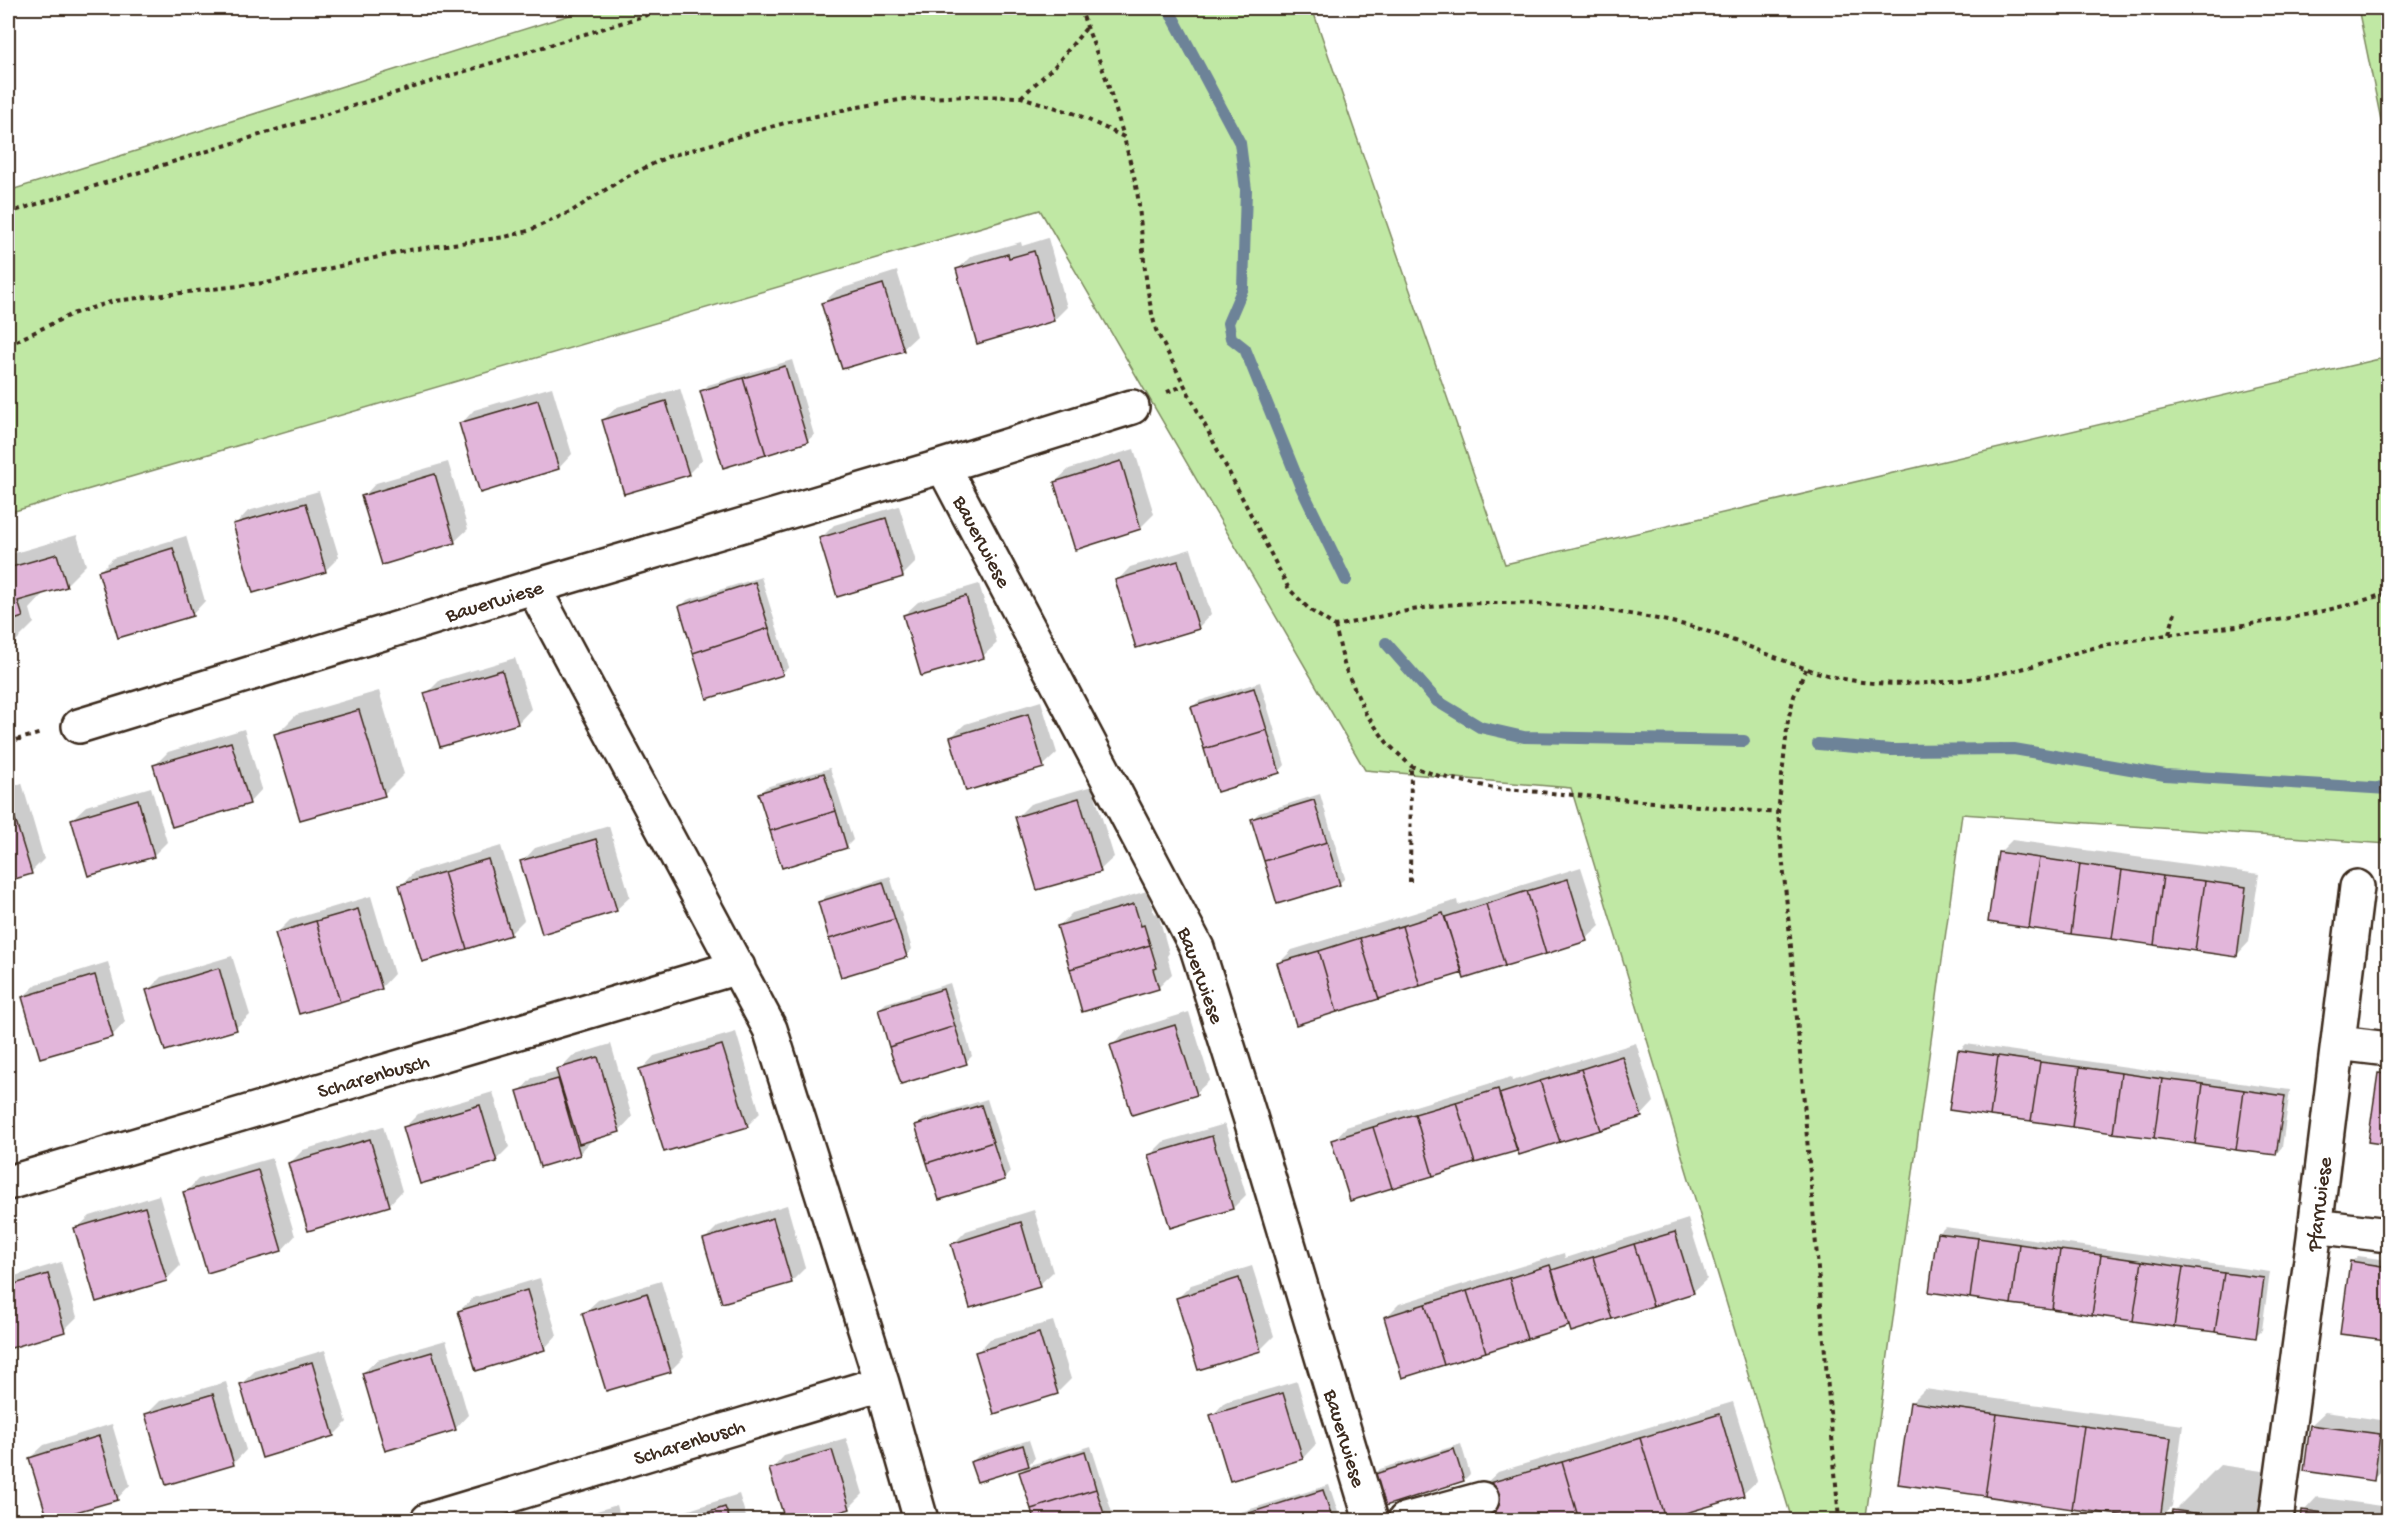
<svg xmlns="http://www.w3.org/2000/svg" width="2396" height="1528" viewBox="0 0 2396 1528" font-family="'Gochi Hand',sans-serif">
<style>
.green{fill:#c0e8a4;stroke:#7e8961;stroke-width:1.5}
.shadow{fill:#0003}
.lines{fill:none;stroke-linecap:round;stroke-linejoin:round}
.stream{stroke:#6d8398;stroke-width:12}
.building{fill:#e2b6da;stroke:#3b2a1e;stroke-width:1.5}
.minor-casing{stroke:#3b2a1e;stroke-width:38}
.path{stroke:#3b2a1e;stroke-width:4;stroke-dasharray:4.5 4.5;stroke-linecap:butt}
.minor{stroke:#fff;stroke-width:33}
.labels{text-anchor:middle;stroke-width:4.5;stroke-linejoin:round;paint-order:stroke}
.street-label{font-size:21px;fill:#3b2a1e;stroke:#fff}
</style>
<rect width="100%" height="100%" fill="#fff"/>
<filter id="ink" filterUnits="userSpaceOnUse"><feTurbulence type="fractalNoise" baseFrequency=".0167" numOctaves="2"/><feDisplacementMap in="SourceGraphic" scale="12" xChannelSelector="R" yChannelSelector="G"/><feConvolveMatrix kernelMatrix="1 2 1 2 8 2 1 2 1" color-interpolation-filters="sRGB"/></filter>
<g filter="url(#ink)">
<!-- green -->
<path class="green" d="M592,8H1312L1505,564L2388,357V844L1962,814L1866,1516L1792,1520L1571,788L1365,770L1040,210L8,513V191Z
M2358,8H2388V154Z"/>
<!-- shadow -->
<path class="shadow" d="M1048,238L1067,307L1054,320L957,270L971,256L1021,242L1022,246Z
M897,271L917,336L903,349L823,303L837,290Z
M792,360L814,435L807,441L702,391L708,385Z
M552,387L572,454L559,468L481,491L461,424L474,410Z
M680,388L702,460L688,474L603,420L617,407Z
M1134,449L1154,514L1140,528L1055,482L1069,469Z
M448,462L468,529L454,542L363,497L376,483Z
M319,491L339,557L326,570L254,592L235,525L248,511Z
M899,506L916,562L902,576L821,538L834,525Z
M77,535L86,565L66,585L41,593L42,596L30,609L34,623L14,643L8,645V555Z
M186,536L205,601L192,615L100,571L113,558Z
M1191,549L1211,614L1198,628L1117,581L1130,567Z
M761,577L789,667L782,673L681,607L687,600Z
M979,584L997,643L983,656L904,615L918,602Z
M515,658L531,709L518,723L426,694L440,680Z
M1260,682L1285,765L1279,772L1192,707L1199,701Z
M379,691L404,774L384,794L276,735L296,715Z
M1041,701L1057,753L1043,766L951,737L965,724Z
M244,729L262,789L249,803L155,765L168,752Z
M830,768L853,840L847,846L783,866L760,793L766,787Z
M22,783L44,859L31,872L8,879V788Z
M1092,786L1114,857L1100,870L1017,817L1030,804Z
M151,787L167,842L154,855L89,875L72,819L86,806Z
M1320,794L1345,878L1339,884L1252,819L1259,813Z
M609,826L630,897L616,910L522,862L535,848Z
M2012,840L2259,874L2249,942L2236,956L1999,853Z
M501,846L524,920L510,934L401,886L414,872Z
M1581,867L1600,926L1586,939L1464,972L1278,964L1292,950L1457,900L1458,905Z
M890,876L912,949L906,956L819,903L826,896Z
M1147,891L1154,914L1158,913L1169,953L1167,956L1172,974L1158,988L1059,926L1072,913Z
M371,896L394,974L381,988L276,934L290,920Z
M232,956L250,1015L236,1028L148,990L161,977Z
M108,962L125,1022L112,1036L23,997L37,984Z
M950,983L972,1056L966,1062L879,1009L886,1003Z
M1189,1012L1210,1080L1196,1093L1112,1046L1125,1032Z
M736,1032L760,1113L747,1126L641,1070L654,1056Z
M1636,1043L1654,1102L1641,1116L1518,1149L1351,1199L1333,1141L1346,1127L1511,1077L1512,1081Z
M611,1044L632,1117L619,1131L593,1139L580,1153L541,1165L519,1092L532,1078L558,1071L572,1056Z
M1966,1044L2290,1090L2282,1147L2276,1154L1959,1051Z
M2388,1064V1143L2369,1140L2379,1073Z
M493,1092L509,1147L496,1160L404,1128L418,1114Z
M987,1099L1010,1172L1004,1179L917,1126L923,1119Z
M1225,1124L1246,1195L1233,1208L1150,1155L1163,1142Z
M383,1126L402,1191L389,1205L290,1163L303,1150Z
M272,1158L295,1236L282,1250L185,1193L198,1179Z
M159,1195L180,1266L166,1280L76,1229L90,1216Z
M787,1205L805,1268L792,1281L723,1301L705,1239L718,1226Z
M1034,1210L1053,1272L1039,1285L953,1244L966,1231Z
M1688,1219L1707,1279L1693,1292L1570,1324L1403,1376L1386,1317L1399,1304L1564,1253L1565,1258Z
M1945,1227L2270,1272L2262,1330L2255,1336L1939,1233Z
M2358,1256L2388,1260V1339L2341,1333L2351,1262Z
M61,1262L77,1317L64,1330L8,1348V1278Z
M1252,1266L1274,1336L1260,1350L1178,1298L1191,1285Z
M540,1278L557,1335L544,1349L459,1311L473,1298Z
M661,1281L684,1357L670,1371L584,1313L598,1300Z
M1053,1321L1071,1379L1057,1393L977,1353L990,1339Z
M446,1340L468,1415L455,1429L363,1373L377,1360Z
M325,1350L347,1422L334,1435L241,1384L255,1371Z
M1297,1381L1316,1444L1303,1458L1231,1479L1212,1416L1225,1402Z
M226,1382L246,1450L233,1464L147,1414L160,1401Z
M1925,1389L2183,1425L2172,1506L2159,1520L1911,1403Z
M1733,1402L1757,1481L1743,1494L1656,1520H1495L1484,1485L1498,1472Z
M2325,1412L2388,1421L2387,1466L2373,1479L2311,1425Z
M112,1424L130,1485L117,1499L30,1458L44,1445Z
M846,1438L863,1494L850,1507L806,1520H786L771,1470L784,1456Z
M1029,1440L1035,1458L1029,1464L972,1462L978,1456Z
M1461,1444L1470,1474L1464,1480L1374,1475L1380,1469Z
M1091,1446L1114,1519L1036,1520L1021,1472L1027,1466Z
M2220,1465L2283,1474L2265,1520H2172L2174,1511Z
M1329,1485L1339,1515L1333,1520H1235L1234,1518L1241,1512Z
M739,1494L747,1520H662L664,1518Z
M2317,1497L2388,1507V1520H2302L2304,1511Z
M617,1505L621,1520H566Z
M1008,1512L1011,1520H982Z"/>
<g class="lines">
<!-- stream -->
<path class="stream" d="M1168,8L1240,143L1246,190L1243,288L1228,323L1231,338L1245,349L1300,485L1346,580
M1386,643L1437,701L1480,727L1524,737L1744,741
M1818,744L1891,750L2014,749L2165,775L2388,789"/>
</g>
<!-- building -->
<path class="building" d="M1034,251L1054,321L977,344L956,269L1008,254L1009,258Z
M883,284L904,351L842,369L821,303Z
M785,366L808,442L766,455L743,378Z
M743,378L766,455L723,468L700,391Z
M538,400L559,469L480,493L459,423Z
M666,401L689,475L624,494L602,420Z
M1121,461L1141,529L1075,550L1054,482Z
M435,474L455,543L382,565L361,496Z
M306,503L326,572L253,593L233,524Z
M886,518L903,577L837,597L819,538Z
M173,548L193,616L118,638L98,571Z
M57,554L67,587L18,601L23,617L8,622L15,644L8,646V568Z
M1178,561L1199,629L1136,648L1115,580Z
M755,582L769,628L693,653L679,606Z
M966,596L984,658L921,676L903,615Z
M769,628L783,675L707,699L693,653Z
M502,670L518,724L440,747L424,693Z
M1254,688L1267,730L1204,749L1191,707Z
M359,710L385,796L300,820L274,734Z
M1028,714L1044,768L966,791L950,737Z
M1267,730L1280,773L1217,792L1204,749Z
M231,742L250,804L172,827L153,765Z
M824,773L836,811L770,831L758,793Z
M8,796L32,874L8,881Z
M1079,798L1101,872L1037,890L1015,817Z
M138,799L154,857L88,876L71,819Z
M1314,800L1327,842L1264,861L1251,819Z
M836,811L847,848L782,868L770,831Z
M596,839L617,911L542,934L520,861Z
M1327,842L1340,885L1277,904L1264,861Z
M1998,852L2039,858L2029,928L1988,922Z
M2039,858L2080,864L2071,934L2029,928Z
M488,859L511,935L467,949L444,872Z
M2080,864L2122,870L2112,939L2071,934Z
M2122,870L2163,876L2154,945L2112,939Z
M444,872L467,949L422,962L399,885Z
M2163,876L2205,881L2195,951L2154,945Z
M1568,879L1587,941L1546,954L1527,891Z
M2205,881L2246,887L2237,957L2195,951Z
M883,882L895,919L829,939L818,902Z
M1527,891L1546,954L1505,966L1486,904Z
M1134,904L1141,926L1144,925L1150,945L1070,969L1057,926Z
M1486,904L1505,966L1464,979L1445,917Z
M358,909L382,989L340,1002L316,921Z
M1443,913L1463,973L1420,986L1402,926Z
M895,919L907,957L841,977L829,939Z
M316,921L340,1002L299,1014L275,933Z
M1402,926L1420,986L1379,999L1360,938Z
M1360,938L1379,999L1337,1012L1319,951Z
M1150,945L1157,968L1153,969L1159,989L1082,1012L1070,969Z
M1319,951L1337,1012L1296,1025L1277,963Z
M219,968L237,1030L165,1051L146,990Z
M95,975L113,1037L40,1058L22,997Z
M943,989L955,1026L889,1047L878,1009Z
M1175,1025L1197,1095L1132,1115L1110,1045Z
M955,1026L967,1064L901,1084L889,1047Z
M722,1045L748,1127L664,1152L639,1069Z
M1958,1050L1998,1056L1990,1116L1949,1110Z
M1622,1056L1642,1117L1601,1130L1581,1069Z
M1998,1056L2040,1062L2031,1121L1990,1116Z
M598,1057L620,1132L579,1144L556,1069Z
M2040,1062L2080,1067L2072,1127L2031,1121Z
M2080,1067L2121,1073L2113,1133L2072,1127Z
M1581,1069L1601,1130L1560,1142L1540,1081Z
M2121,1073L2162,1079L2154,1138L2113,1133Z
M2378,1073L2388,1074V1145L2368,1142Z
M558,1079L580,1155L540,1167L517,1091Z
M2162,1079L2203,1084L2195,1144L2154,1138Z
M1540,1081L1560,1142L1519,1155L1499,1094Z
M2203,1084L2244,1090L2236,1150L2195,1144Z
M1498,1089L1517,1151L1475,1163L1456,1102Z
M2244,1090L2285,1096L2276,1155L2236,1150Z
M1456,1102L1475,1163L1433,1176L1415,1114Z
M480,1105L497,1162L420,1184L403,1127Z
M981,1105L993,1142L927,1163L915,1125Z
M1415,1114L1433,1176L1392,1188L1373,1127Z
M1373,1127L1392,1188L1350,1201L1331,1140Z
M1212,1136L1233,1209L1170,1228L1148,1155Z
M370,1139L390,1206L308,1231L288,1163Z
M993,1142L1005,1180L939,1200L927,1163Z
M258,1170L282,1251L207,1273L183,1192Z
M145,1207L167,1281L96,1302L74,1228Z
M773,1218L792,1283L722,1303L703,1239Z
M1021,1222L1040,1287L970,1308L951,1244Z
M1675,1232L1694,1293L1653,1306L1634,1244Z
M1937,1233L1978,1238L1970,1298L1929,1292Z
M1978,1238L2019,1244L2011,1304L1970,1298Z
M1634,1244L1653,1306L1612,1319L1593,1257Z
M2019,1244L2060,1250L2052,1309L2011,1304Z
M2060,1250L2101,1255L2092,1315L2052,1309Z
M2101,1255L2142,1261L2133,1321L2092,1315Z
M1593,1257L1612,1319L1571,1332L1552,1270Z
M2142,1261L2183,1267L2174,1327L2133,1321Z
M2350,1261L2388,1267V1324L2386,1340L2340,1334Z
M1550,1265L1569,1326L1527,1339L1509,1278Z
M2183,1267L2224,1273L2215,1332L2174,1327Z
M2224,1273L2264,1278L2256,1338L2215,1332Z
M48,1274L65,1332L8,1349V1286Z
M1239,1278L1261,1351L1198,1370L1176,1298Z
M1509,1278L1527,1339L1486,1352L1467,1291Z
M527,1290L545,1350L476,1371L458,1311Z
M1467,1291L1486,1352L1444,1365L1425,1304Z
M647,1293L671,1372L606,1391L582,1313Z
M1425,1304L1444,1365L1402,1378L1384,1317Z
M1039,1333L1058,1394L994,1414L975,1352Z
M432,1352L456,1430L385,1451L362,1373Z
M312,1362L334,1436L262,1458L240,1384Z
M1283,1393L1303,1459L1230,1481L1210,1415Z
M213,1394L234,1465L166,1485L145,1414Z
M1910,1402L1997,1414L1985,1496L1898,1484Z
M1720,1414L1744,1496L1665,1519L1640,1438Z
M1997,1414L2084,1426L2072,1509L1985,1496Z
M2310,1425L2380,1434L2374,1481L2304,1471Z
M2084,1426L2171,1438L2160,1520L2072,1509Z
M99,1436L118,1500L48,1520L29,1458Z
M1640,1438L1665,1519L1579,1520L1562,1462Z
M1023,1445L1029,1466L977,1482L970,1462Z
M1454,1449L1464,1481L1382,1507L1372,1475Z
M832,1450L850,1509L812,1520H785L769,1469Z
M1085,1451L1096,1489L1031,1509L1019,1472Z
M1562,1462L1579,1520H1493L1482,1485Z
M1096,1489L1106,1520H1034L1031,1509Z
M1323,1490L1333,1520H1233V1518Z
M725,1507L730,1520H687V1519Z
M2172,1510L2238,1519V1520H2171Z
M2302,1510L2378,1520H2301Z"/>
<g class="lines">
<defs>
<path id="minor" d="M943,466L1132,407
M533,587L770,1029L882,1383L921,1520
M79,726L533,587L943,466L1197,948L1251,1120L1371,1520
M2338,1043L2388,1049
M8,1183L738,967
M2315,1226L2388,1235
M428,1520L882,1383
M1405,1520L1482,1499
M2276,1520L2314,1237L2357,887"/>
</defs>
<!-- minor casing -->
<use href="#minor" class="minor-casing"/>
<!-- path -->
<path class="path" d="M1080,8L1107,81L1124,137
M1021,97L1054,67L1087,27
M8,213L669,8
M8,345L72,314L114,301L271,282L409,250L505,237L528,231L572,211L624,178L667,157L785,123L852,108L905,99L967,96L1021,97L1076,114L1124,137C1129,160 1137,183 1139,206C1143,248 1145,289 1156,330L1289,589L1310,610L1335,626C1376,618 1416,607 1458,604C1533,600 1615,608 1689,626C1751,642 1808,679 1874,683C1926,686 1979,680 2029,667C2054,660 2077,651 2102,646C2164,633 2227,629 2289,618C2323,612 2356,603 2388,593
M1167,392L1183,386
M1335,626L1345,668L1366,714L1388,744L1411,766L1439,776L1494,788L1778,813
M2169,634L2175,613
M1806,669L1794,696L1788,720L1778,813L1791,947L1839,1520
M8,742L42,733
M1410,882L1411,766"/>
<!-- minor -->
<use href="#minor" class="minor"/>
</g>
</g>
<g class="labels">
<!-- street labels -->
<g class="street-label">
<text transform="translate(983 541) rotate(62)" y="7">Bauerwiese</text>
<text transform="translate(494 600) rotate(-17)" y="7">Bauerwiese</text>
<text transform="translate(1202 975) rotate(70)" y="7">Bauerwiese</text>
<text transform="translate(373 1075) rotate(-16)" y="7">Scharenbusch</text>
<text transform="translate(2318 1204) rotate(-83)" y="7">Pfarrwiese</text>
<text transform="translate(1346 1438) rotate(73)" y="7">Bauerwiese</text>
<text transform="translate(689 1441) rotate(-17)" y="7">Scharenbusch</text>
</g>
</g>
<!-- margin -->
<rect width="2396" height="1528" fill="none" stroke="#fff" stroke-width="30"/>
<rect x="15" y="15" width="2366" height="1498" fill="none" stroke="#3b2a1e" stroke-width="2" filter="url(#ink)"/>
</svg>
